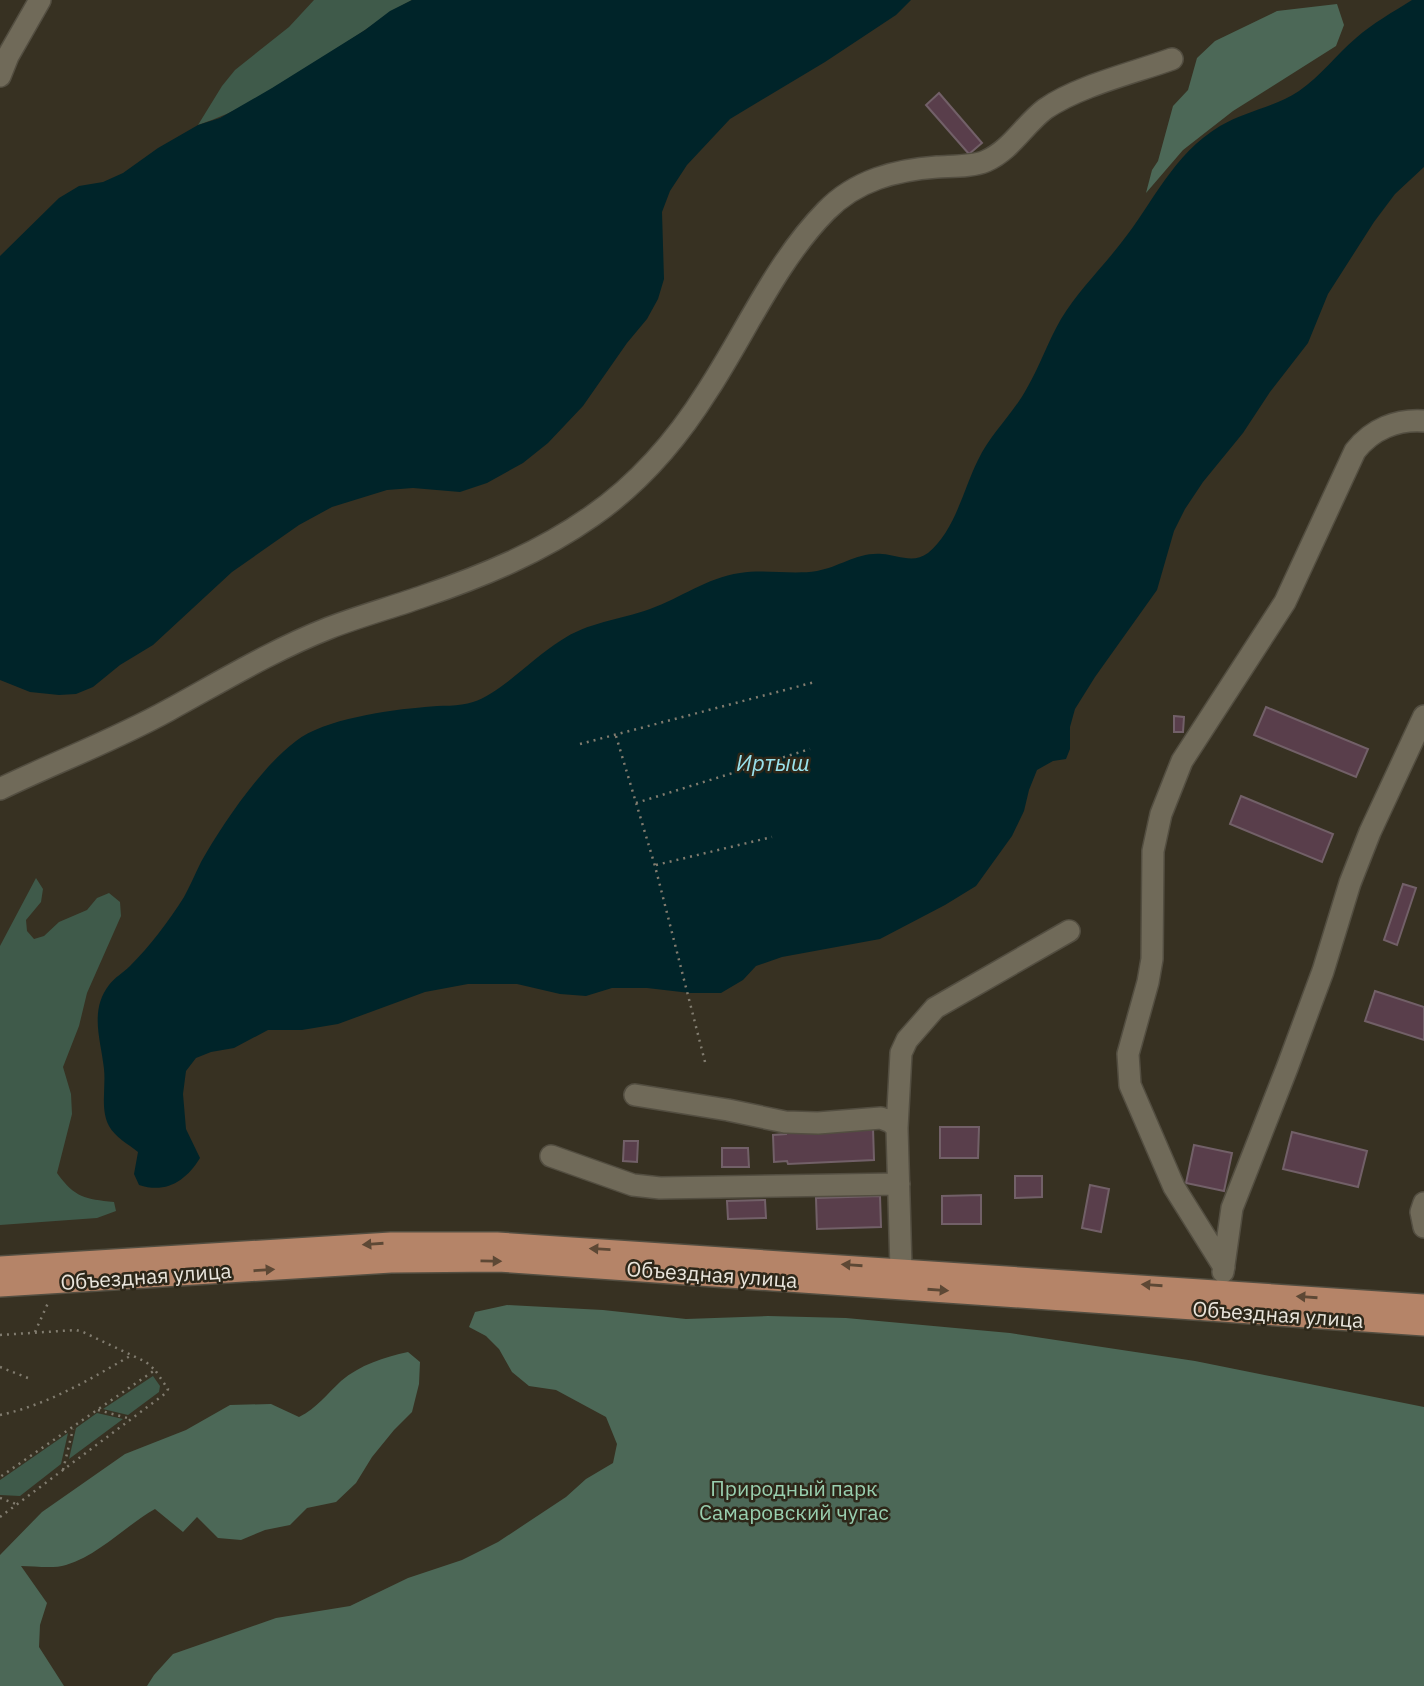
<svg xmlns="http://www.w3.org/2000/svg" width="1424" height="1686" viewBox="0 0 1424 1686" font-family="'IBM Plex Sans',sans-serif">
<style>
.green{fill:#3f5a4a}
.forest{fill:#4c6857}
.water{fill:#002429}
.building{fill:#593e4b;stroke:#726068;stroke-width:2}
.lines{fill:none;stroke-linecap:round;stroke-linejoin:round}
.minor-casing{stroke:#534e41;stroke-width:24}
.major-casing{stroke:#534e41;stroke-width:24}
.path{stroke:#817c6f;stroke-width:2.5;stroke-dasharray:2 5;stroke-linecap:butt}
.minor{stroke:#706a59;stroke-width:21}
.major{stroke:#b58468;stroke-width:21}
.oneway{fill:#5d4835}
.labels{text-anchor:middle;stroke-width:5;stroke-linejoin:round;paint-order:stroke}
.street-label{font-size:21px;fill:#e9e5dc;stroke:#2d2719}
.park-label{font-size:21px;fill:#99cfaf;stroke:#2d2719}
.water-label{font-size:23px;font-style:italic;fill:#9ae1eb;stroke:#2d2719}
</style>
<rect width="100%" height="100%" fill="#373122"/>
<!-- green -->
<path class="green" d="M314,0H412C394,9 379,21 362,32C312,65 255,107 198,125L222,86L235,70L289,27Z
M36,878L43,889L41,902L26,920L27,931L34,939L44,936L59,922L87,910L97,898L109,893L120,902L121,916L87,993L79,1026L63,1067L71,1094L72,1114L57,1173C75,1198 85,1199 114,1202L116,1211L97,1218L0,1225V946Z
M153,1376L160,1386L159,1392L128,1415L103,1409Z
M97,1413L123,1419L69,1459L76,1428Z
M68,1433L61,1464L20,1496L0,1495V1480L3,1478Z"/>
<!-- forest -->
<path class="forest" d="M1337,4L1344,25L1336,46L1233,111L1183,150L1146,193L1152,170L1158,161L1173,106L1188,90L1197,58L1215,41L1277,11Z
M507,1305L603,1310L686,1319L768,1316L846,1318L1010,1333L1195,1361L1424,1407V1686H147L154,1675L173,1654L276,1618L350,1606L408,1578L462,1560L498,1542L566,1497L586,1479L613,1463L617,1444L606,1417L556,1390L529,1386L512,1372L499,1349L486,1336L469,1327L475,1312Z
M408,1352L420,1362L419,1384L412,1412L394,1430L372,1457L356,1483L336,1502L307,1508L290,1525L265,1530L241,1540L218,1538L197,1517L183,1532L155,1509C125,1526 99,1555 66,1565C53,1569 35,1566 21,1566L47,1603L40,1625L39,1647L64,1686H0V1555L42,1512L125,1454L186,1430L230,1405L271,1404L299,1417C317,1408 327,1394 341,1381C360,1365 384,1357 408,1352Z"/>
<!-- water -->
<path class="water" d="M412,0H911L896,15L825,62L730,119L687,165L670,191L662,212L664,279L658,299L647,319L627,343L583,406L548,443L523,463L487,483L460,492L413,488L387,490L332,507L299,525L232,572L153,645L120,665L93,687L76,694L59,695L30,692L0,680V256L59,198L79,186L103,182L123,173L158,148L198,125L220,118L272,88L365,30L390,11Z
M1412,0H1424V167L1395,194L1374,222L1328,294L1308,343L1270,392L1243,433L1203,482L1185,509L1174,531L1157,590L1095,677L1075,709L1070,727V749L1066,759L1053,761L1037,770L1029,790L1024,811L1012,836L976,886L945,905L880,939L782,957L756,966L743,980L721,993H690L647,988H612L586,996L560,994L517,984H468L425,992L338,1024L302,1030H268L234,1048L211,1052L196,1058L186,1071L183,1094L186,1129L200,1158C186,1181 166,1194 139,1185L134,1174L138,1152C128,1144 115,1137 109,1126C100,1109 106,1088 104,1069C101,1040 89,1011 109,985C115,977 123,973 130,966C150,946 169,921 184,897C190,886 195,874 201,862C222,825 261,767 296,741C324,719 389,710 425,707C441,705 459,707 473,702C501,693 534,657 560,641C588,622 619,620 650,609C681,598 706,578 740,573C765,569 792,575 817,571C840,567 857,552 882,554C898,555 913,564 928,553C955,531 963,490 978,460C991,433 1013,414 1027,388C1040,366 1048,341 1061,319C1078,291 1101,269 1121,243C1154,202 1172,155 1220,126C1245,111 1275,107 1299,91C1321,76 1336,55 1356,38C1373,23 1393,12 1412,0Z"/>
<!-- building -->
<path class="building" d="M939,93L982,143L969,154L926,105Z
M1266,707L1368,749L1356,777L1254,735Z
M1174,716L1184,717L1183,732H1174Z
M1241,796L1333,834L1322,862L1230,824Z
M1403,884L1416,888L1397,945L1384,940Z
M1375,991L1424,1007V1040L1365,1021Z
M940,1127H979L978,1158H940Z
M873,1128L874,1160L788,1164L787,1161L774,1162L773,1135L786,1134V1132Z
M1292,1132L1367,1151L1358,1187L1283,1169Z
M624,1141H638L637,1162L623,1161Z
M1194,1145L1232,1153L1224,1191L1186,1183Z
M722,1148H748L749,1167H722Z
M1015,1176H1042V1197L1015,1198Z
M1090,1185L1109,1189L1101,1232L1082,1228Z
M981,1195V1224H942V1196Z
M880,1196L881,1227L817,1229L816,1198Z
M765,1200L766,1218L728,1219L727,1201Z"/>
<g class="lines">
<defs>
<path id="minor" d="M0,76L8,56L40,0
M0,789C56,762 115,740 169,710C222,681 273,650 329,628C360,616 393,607 424,596C483,576 541,552 592,516C638,484 678,438 708,390C747,330 776,262 826,211C856,180 896,170 937,167C952,166 972,167 986,161C1011,150 1024,125 1045,109C1078,86 1133,73 1172,59
M635,1095L728,1110L785,1122L818,1123L881,1118L891,1122L897,1128
M551,1156L633,1185L660,1188L899,1184
M1424,1203L1421,1212L1424,1227
M1224,1267L1174,1187L1130,1085L1128,1054L1148,982L1152,959L1153,851L1161,814L1182,761L1285,602L1355,451C1372,429 1397,419 1424,421
M901,1269L897,1128L901,1053L907,1040L935,1008L1069,931
M1223,1272L1232,1208L1287,1068L1323,971L1350,883L1370,832L1424,716"/>
<path id="major" d="M0,1267L391,1243H497L1424,1305
M0,1286L391,1262L498,1261L1424,1325"/>
</defs>
<!-- minor casing -->
<use href="#minor" class="minor-casing"/>
<!-- major casing -->
<use href="#major" class="major-casing"/>
<!-- path -->
<path class="path" d="M616,736L655,866L705,1062
M580,744L815,682
M636,803L810,749
M656,865L772,837
M35,1332L48,1303
M0,1335L76,1330L83,1332L146,1362L155,1370L0,1477
M0,1367L28,1378
M98,1410L131,1419
M0,1415C47,1405 89,1380 130,1356
M63,1470L73,1429
M0,1498L16,1504
M0,1517L166,1393L168,1389L155,1370"/>
<!-- minor -->
<use href="#minor" class="minor"/>
<!-- major -->
<use href="#major" class="major"/>
</g>
<!-- one-way arrows -->
<defs><path id="oneway-solid" d="M-6-.8H1V-3.2L6.5 0L1 3.2V.8H-6Z" transform="scale(1.75)"/></defs>
<g class="oneway">
<use href="#oneway-solid" transform="translate(373 1244) rotate(176)"/>
<use href="#oneway-solid" transform="translate(600 1249) rotate(-177)"/>
<use href="#oneway-solid" transform="translate(491 1261) rotate(1)"/>
<use href="#oneway-solid" transform="translate(852 1265) rotate(-176)"/>
<use href="#oneway-solid" transform="translate(264 1270) rotate(-4)"/>
<use href="#oneway-solid" transform="translate(1152 1285) rotate(-176)"/>
<use href="#oneway-solid" transform="translate(938 1290) rotate(4)"/>
<use href="#oneway-solid" transform="translate(1307 1297) rotate(-176)"/>
</g>
<g class="labels">
<!-- street labels -->
<g class="street-label">
<text transform="translate(712 1275) rotate(4)" y="7">Объездная улица</text>
<text transform="translate(146 1277) rotate(-4)" y="7">Объездная улица</text>
<text transform="translate(1278 1315) rotate(4)" y="7">Объездная улица</text>
</g>
<!-- park labels -->
<g class="park-label">
<text x="794" y="1496">Природный парк<tspan x="794" dy="24">Самаровский чугас</tspan></text>
</g>
<!-- water labels -->
<g class="water-label">
<text x="773" y="771">Иртыш</text>
</g>
</g>
</svg>
